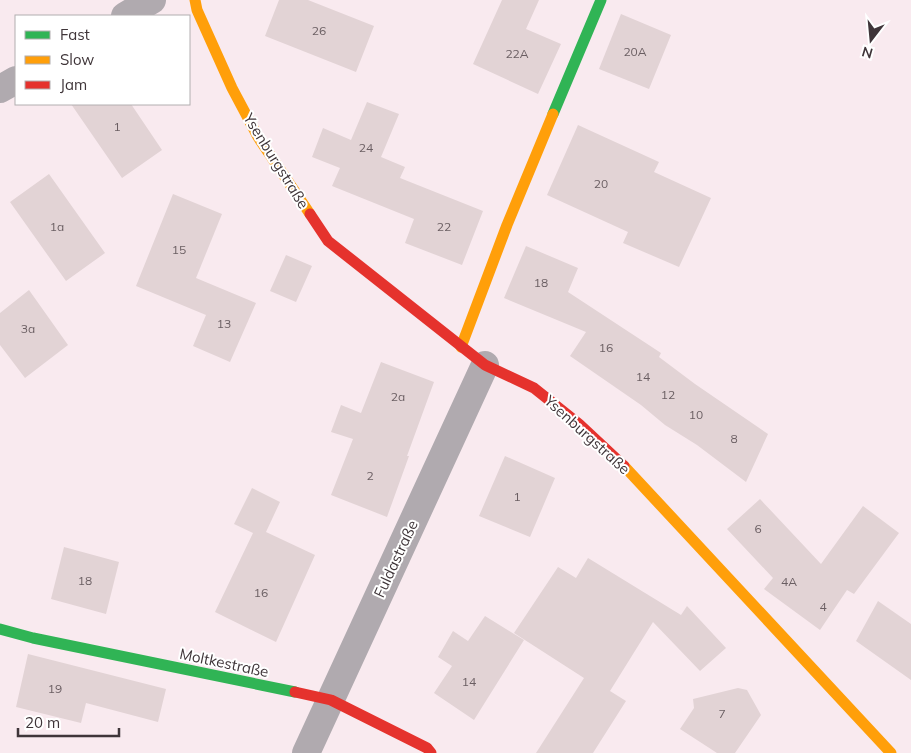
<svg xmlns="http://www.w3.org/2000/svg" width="911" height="753" viewBox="0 0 911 753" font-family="Mulish,sans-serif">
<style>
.building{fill:#e2d3d5}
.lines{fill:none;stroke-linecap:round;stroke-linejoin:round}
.street{stroke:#b0aaaf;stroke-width:28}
.fast{stroke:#30b455;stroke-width:11}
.slow{stroke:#ff9f0a;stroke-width:11}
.jam{stroke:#e5322d;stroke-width:11}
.labels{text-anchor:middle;stroke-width:4;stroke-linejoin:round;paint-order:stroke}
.number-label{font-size:12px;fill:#6a5e62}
.street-label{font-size:15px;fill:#3f3539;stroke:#fff}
</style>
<rect width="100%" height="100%" fill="#f9eaef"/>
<!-- building -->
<path class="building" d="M279,0H308L374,26L356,72L265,36Z
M502,0H539L526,29L561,44L538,94L473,64Z
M621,14L671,35L649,89L599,69Z
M367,102L399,114L381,157L405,167L400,178L483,211L462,265L405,243L414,219L332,186L340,168L312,157L323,128L351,140Z
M71,104H131L162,150L122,178Z
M578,125L659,162L654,172L711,198L679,267L623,243L628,232L547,195Z
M49,174L105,253L66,281L10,202Z
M173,194L222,214L196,278L256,303L230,362L193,346L206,315L136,286Z
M526,246L578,268L568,292L661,353L659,357L695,384L768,434L746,482L697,445L665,425L641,405L570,356L586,332L504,298Z
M286,255L312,266L296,302L270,291Z
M29,290L68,345L25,378L0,345V313Z
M381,362L434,382L407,456H409L387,517L331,495L353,439L331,432L341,405L361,413Z
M505,456L555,478L530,537L479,516Z
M252,488L280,502L266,532L315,555L276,642L215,612L253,533L234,524Z
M760,499L821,564L863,506L899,533L854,594L847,590L820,630L764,589L773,578L727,529Z
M64,547L119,562L106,614L51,599Z
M588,558L681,615L687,606L726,648L700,671L653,622L610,691L626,701L593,753H536L584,678L514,633L558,567L576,578Z
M878,601L911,624V680L856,641Z
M485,616L524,640L474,720L434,693L452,666L438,657L453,631L468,641Z
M28,654L166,689L158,722L86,703L81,723L16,707Z
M738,688L747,690L761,715L735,753H717L680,729L694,708L693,699Z"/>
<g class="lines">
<!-- street -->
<path class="street" d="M125,16L152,0
M0,89L16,80
M306,753L485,365"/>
<!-- fast -->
<path class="fast" d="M553,114L601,0
M0,629L33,638L295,692"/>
<!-- slow -->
<path class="slow" d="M195,0L197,10L232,88L258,137L310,214
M461,347L507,225L553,114
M624,466L891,753"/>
<!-- jam -->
<path class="jam" d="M310,214L328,241L485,365L534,388L579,424L624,466
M295,692L331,700L427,748L431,753"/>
</g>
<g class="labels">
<!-- number labels -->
<g class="number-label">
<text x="319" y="35">26</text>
<text x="635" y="56">20A</text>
<text x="517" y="58">22A</text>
<text x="117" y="131">1</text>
<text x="366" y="152">24</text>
<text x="601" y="188">20</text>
<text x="57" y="231">1a</text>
<text x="444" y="231">22</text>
<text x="179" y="254">15</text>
<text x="541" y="287">18</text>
<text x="224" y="328">13</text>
<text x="28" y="333">3a</text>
<text x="606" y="352">16</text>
<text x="643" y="381">14</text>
<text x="668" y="399">12</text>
<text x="398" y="401">2a</text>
<text x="696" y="419">10</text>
<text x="734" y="443">8</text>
<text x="370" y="480">2</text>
<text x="517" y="501">1</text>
<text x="758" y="533">6</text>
<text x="85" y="585">18</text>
<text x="789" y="586">4A</text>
<text x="261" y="597">16</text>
<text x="823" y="611">4</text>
<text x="469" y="686">14</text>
<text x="55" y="693">19</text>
<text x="722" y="718">7</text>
</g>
<!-- street labels -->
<g class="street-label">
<text transform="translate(276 161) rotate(58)" y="5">Ysenburgstraße</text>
<text transform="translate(587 435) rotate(42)" y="5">Ysenburgstraße</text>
<text transform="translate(396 559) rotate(-65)" y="5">Fuldastraße</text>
<text transform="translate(224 663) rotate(12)" y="5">Moltkestraße</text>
</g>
</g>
<!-- legend -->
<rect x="15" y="15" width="175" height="90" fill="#ffffff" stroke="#b2aeb0"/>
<rect x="25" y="31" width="25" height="8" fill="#30b455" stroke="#b2aeb0"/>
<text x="60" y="40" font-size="15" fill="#3f3539">Fast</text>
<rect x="25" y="56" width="25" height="8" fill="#ff9f0a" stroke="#b2aeb0"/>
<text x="60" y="65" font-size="15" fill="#3f3539">Slow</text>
<rect x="25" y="81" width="25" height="8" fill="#e5322d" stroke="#b2aeb0"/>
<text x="60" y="90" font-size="15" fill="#3f3539">Jam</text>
<!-- north arrow -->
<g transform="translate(871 40) rotate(196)" stroke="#ffffff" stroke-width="4" paint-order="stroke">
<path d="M0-4L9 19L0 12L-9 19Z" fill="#3f3539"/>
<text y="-8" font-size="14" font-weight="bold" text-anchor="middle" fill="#3f3539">N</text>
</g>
<!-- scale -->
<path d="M18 728v8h101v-8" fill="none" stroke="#3f3539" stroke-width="2.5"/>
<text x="25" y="728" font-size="15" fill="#3f3539" stroke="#ffffff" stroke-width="4" paint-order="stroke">20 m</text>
</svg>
